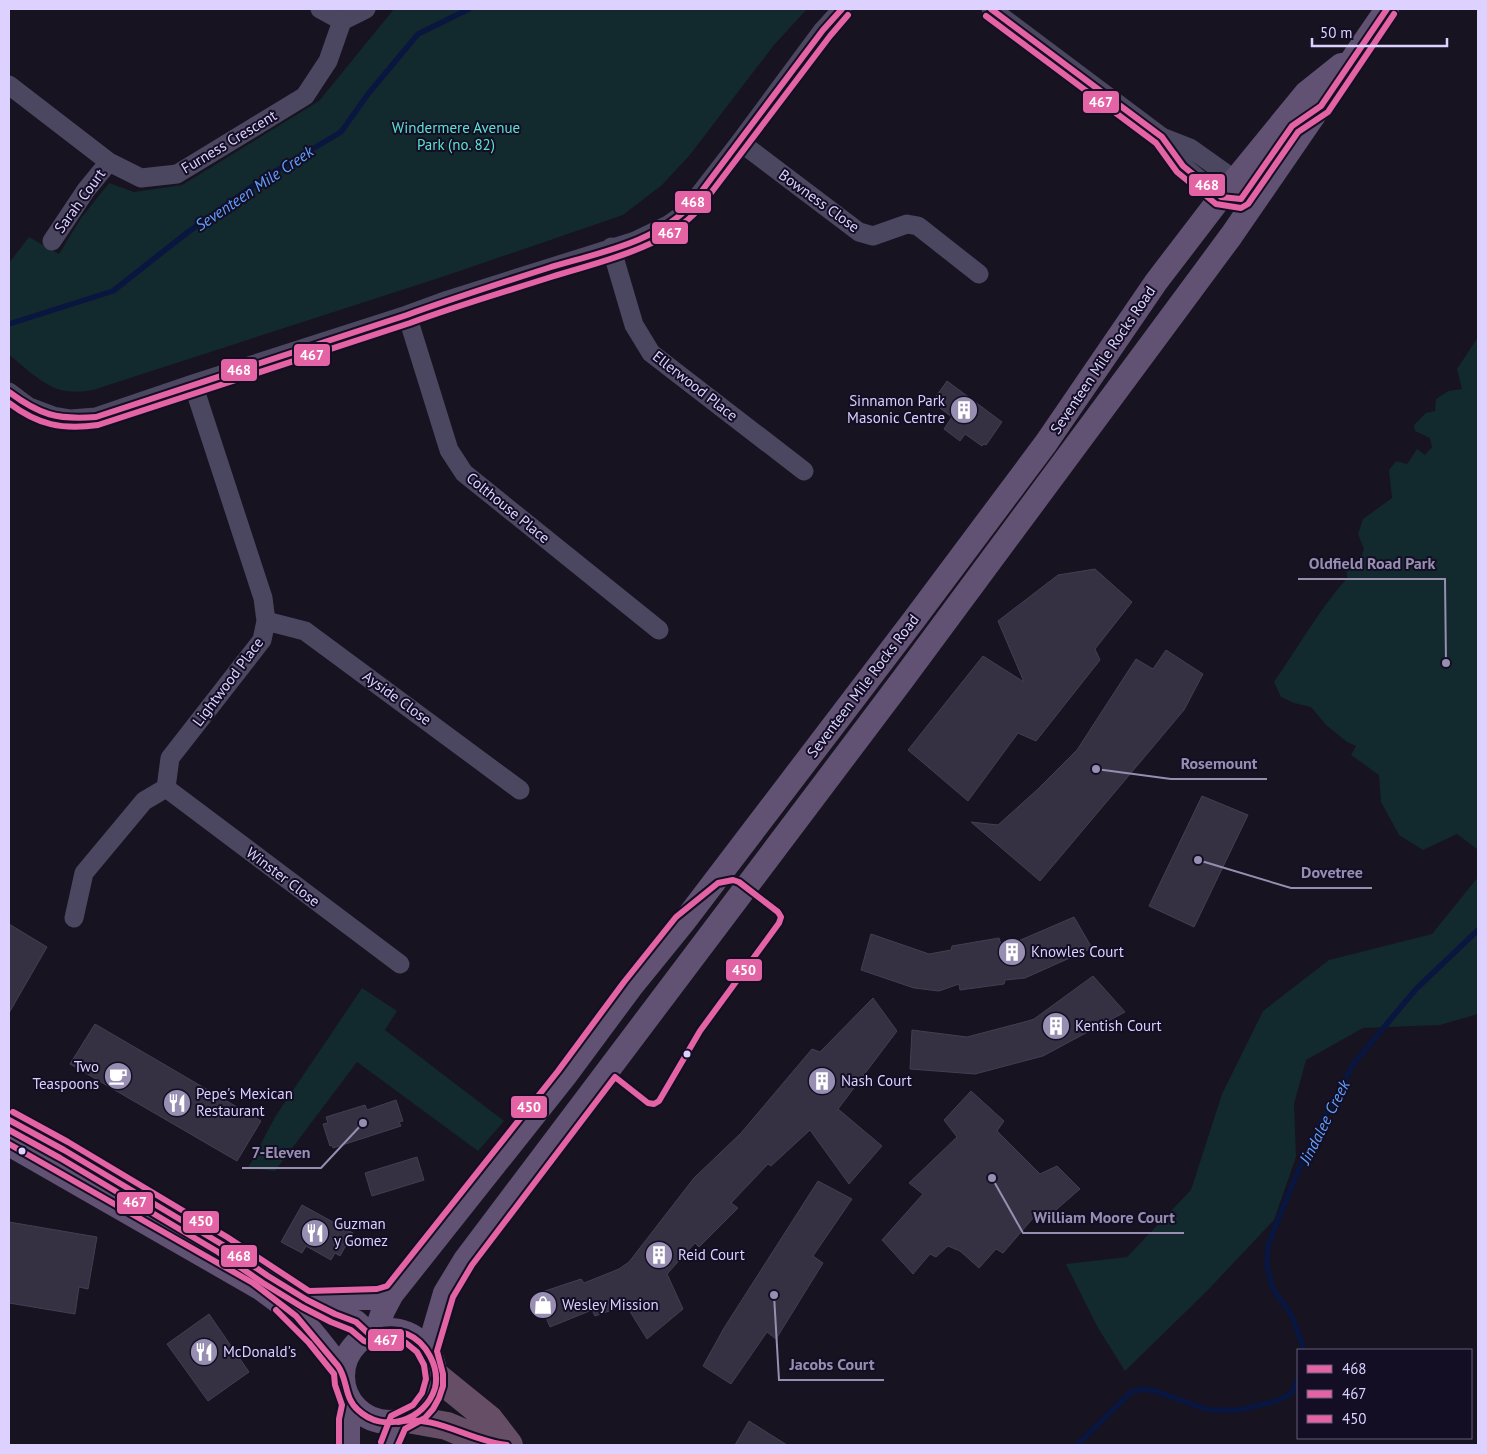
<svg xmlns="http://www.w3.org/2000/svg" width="1487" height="1454" viewBox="0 0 1487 1454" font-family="'PT Sans',sans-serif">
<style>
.green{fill:#12292d}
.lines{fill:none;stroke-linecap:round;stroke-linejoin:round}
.stream{stroke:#091640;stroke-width:5.5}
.building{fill:#363142;stroke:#443d54}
.minor{stroke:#4c4761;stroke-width:19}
.major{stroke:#615172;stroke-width:24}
.highway{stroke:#674e67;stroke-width:28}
.bus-1-casing{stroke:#140e25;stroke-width:10}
.bus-2-casing{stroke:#140e25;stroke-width:10}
.bus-3-casing{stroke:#140e25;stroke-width:10}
.bus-1{stroke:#e463a4;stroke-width:6}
.bus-2{stroke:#e463a4;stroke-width:6}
.bus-3{stroke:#e463a4;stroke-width:6}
.bus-dot{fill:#dcd1ff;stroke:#140e25;stroke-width:2}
.labels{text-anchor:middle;stroke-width:4;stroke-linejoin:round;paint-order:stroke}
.park-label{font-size:15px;fill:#5ae3d1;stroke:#140e25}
.street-label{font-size:15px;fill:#dcd1ff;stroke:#140e25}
.poi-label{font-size:15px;fill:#dcd1ff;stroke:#140e25;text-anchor:start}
.water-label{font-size:16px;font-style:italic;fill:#5fa1ff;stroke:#140e25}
.leader{fill:none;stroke:#978eb1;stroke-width:2}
.callout-dot{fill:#978eb1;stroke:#140e25;stroke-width:2}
.callout-label{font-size:16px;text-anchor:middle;font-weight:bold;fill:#978eb1;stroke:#140e25;stroke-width:4;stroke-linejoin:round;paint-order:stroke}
.line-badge{stroke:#140e25;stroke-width:2}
.badge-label{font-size:14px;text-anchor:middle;font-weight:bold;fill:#fff}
</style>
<rect width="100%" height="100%" fill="#171320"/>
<!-- green -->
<path class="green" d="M394,9H807L774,45L689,156L662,185L623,215L442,277L93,390C52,398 39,378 9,355V263L29,237L59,254L81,218L109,183L134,192L182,185L319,101Z
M1478,337V850L1457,834L1423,850L1399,835L1381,802L1379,775L1351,755L1356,746L1347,742L1326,725L1311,707L1294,703L1281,697L1274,682C1298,647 1319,610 1347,578L1346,567L1360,560L1364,549L1358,534L1363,519L1392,498L1389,470L1396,461L1407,464L1417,449L1425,455L1432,447L1430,438L1415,431L1414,425L1426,413L1435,411L1436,399L1448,391L1462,389L1457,369Z
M1478,877V1014L1440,1025L1363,1028L1306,1060L1294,1104L1296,1157L1274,1220L1207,1291L1125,1371L1098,1328L1066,1264L1127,1257L1191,1190L1222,1094L1263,1011L1329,960L1432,934Z
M362,988L397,1011L385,1030L504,1121L478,1151L357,1062L275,1171L248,1168L275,1117Z"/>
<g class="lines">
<!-- stream -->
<path class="stream" d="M9,324L113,291L188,232L267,176L341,132L368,94L418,34L469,9
M1302,1350L1303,1346L1291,1314L1273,1289L1267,1267L1268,1245L1295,1178L1324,1117L1354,1063L1416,989L1478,930
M1077,1445L1131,1392L1145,1389L1155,1391L1209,1410H1239L1273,1402L1291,1394L1298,1379"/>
</g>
<!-- building -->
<path class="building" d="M947,381L1002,422L986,445L984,444L982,446L965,434L960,441L944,429L952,417L932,402Z
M1095,569L1132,602L1095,649L1100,660L1036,741L1018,733L968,801L908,750L983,656L1024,682L998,621L1058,575Z
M1166,650L1203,674L1184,710L1040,881L971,822L998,825L1038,789L1077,750L1136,659L1153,669Z
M1202,796L1248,815L1194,927L1149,906Z
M1074,917L1092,948L1025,978L1005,980L1004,984L960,990L959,984L939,991L914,988L861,970L871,934L929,954L951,950L952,946L999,938L1001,944L1016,942Z
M9,924L47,947L9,1013Z
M1093,976L1125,1012L1043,1056L975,1074L910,1069L912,1030L967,1037L1028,1021L1034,1019Z
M873,998L897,1031L838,1109L882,1146L849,1184L810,1130L771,1166L768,1164L731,1203L738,1208L699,1247L695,1243L667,1274L683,1309L647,1339L626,1305L595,1316L592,1310L550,1327L536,1294L581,1279L584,1283L619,1269L629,1262L694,1178L741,1133L812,1049L820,1052Z
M95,1024L261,1121L237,1161L70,1064Z
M971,1091L1004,1121L997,1131L1040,1174L1057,1166L1080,1189L1049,1216L1040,1210L1003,1253L996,1249L979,1268L960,1251L948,1246L936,1257L930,1254L913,1274L882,1240L923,1194L909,1183L957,1137L944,1120Z
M396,1100L403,1121L399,1122L401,1126L333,1148L332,1145L330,1146L323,1124L328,1123L326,1117L365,1105L367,1110Z
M417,1157L424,1180L372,1196L365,1173Z
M818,1181L852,1199L813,1256L823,1263L776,1339L767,1332L731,1384L703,1366L724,1328Z
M302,1205L353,1233L340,1256L335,1253L331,1260L306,1246L302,1253L281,1242Z
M9,1222L97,1237L88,1289L79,1287L75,1314L9,1303Z
M209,1314L249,1372L208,1401L167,1344Z
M749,1421L787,1445H735Z"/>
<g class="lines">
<!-- minor -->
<path class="minor" d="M320,9L342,21
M991,9L1162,137L1190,148L1235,180L1241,199L1252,208
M9,85L109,162L141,178L177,174L305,96L328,61L342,21L366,9
M1162,137L1183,166L1221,197L1241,199L1292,126L1296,123
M740,142L859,232L873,236L907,224L918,226L979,274
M52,241L86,190L109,162
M611,247L634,325L651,353L804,471
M407,315L449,450L464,473L659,630
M9,392L29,407L53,416L71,419L96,417L193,384L407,315L448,300L635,241L668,225L681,216L692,204L740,142L823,30L842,9
M266,621L305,631L520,790
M166,788L400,964
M74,918L84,873L144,801L166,788L170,758L262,640L266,621L263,598L193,384"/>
<!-- major -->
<path class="major" d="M9,1120L64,1150L223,1245L268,1276L307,1300L335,1314L356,1322L369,1334
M9,1144L260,1288C281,1303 301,1318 316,1337C325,1348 334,1360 343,1371
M307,1300L342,1298H378L392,1294
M343 1376a46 46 0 1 1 92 0a46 46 0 1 1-92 0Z
M376,1332L383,1311L392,1294L565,1076L631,987L683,923L916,617L1046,443L1156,282L1221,197L1306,93L1341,65
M428,1351L445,1293L465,1260L903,679L1231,236L1387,9
M348,1445V1420L351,1404
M389,1445L398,1422"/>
<!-- highway -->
<path class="highway" d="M436,1376L489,1419L509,1445
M408,1419L447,1426L480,1440L507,1445"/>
<defs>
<path id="bus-1" d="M991,9L1162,137L1183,166L1221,197L1241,199L1292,126L1321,106L1387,9
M9,392C40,415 57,420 96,417L407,315C454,298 501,283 548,268C597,253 656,243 692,204L823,30L842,9
M9,1120L64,1150L223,1245L268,1276L307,1300L335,1314L356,1322L369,1334C382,1332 394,1329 407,1334C426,1342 440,1367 435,1388C425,1421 383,1434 358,1410C344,1398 348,1380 338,1366L296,1316L253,1283L9,1144
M398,1422C436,1414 469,1441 507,1445"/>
<path id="bus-2" d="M986,16L1156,143L1177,172L1216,204L1241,208L1248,204L1298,132L1328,112L1394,14
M9,403C38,425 62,430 98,425L410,323C456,306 504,292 551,277C601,261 661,250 698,210L830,36L848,15
M9,1130L60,1158L218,1252L263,1283L302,1307L331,1322L351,1330L364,1341L370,1343L391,1339L406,1343L417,1352L424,1365L426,1379L422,1393L413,1405L391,1416L381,1442
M276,1310L309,1343L334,1374L335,1385L342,1405L339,1419V1445"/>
<path id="bus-3" d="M13,1112L68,1142L227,1237L309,1291L377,1289L387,1286L558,1071L624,982L676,917L718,883L733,880L739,882L778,912L781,917L779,923L700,1031L659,1101L654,1104L648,1103L615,1077L472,1265L453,1297L437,1351L443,1374V1386L439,1398L433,1409L425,1418L405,1429L398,1445"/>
</defs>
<!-- bus-1 casing -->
<use href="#bus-1" class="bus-1-casing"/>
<!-- bus-2 casing -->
<use href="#bus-2" class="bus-2-casing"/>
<!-- bus-3 casing -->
<use href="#bus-3" class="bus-3-casing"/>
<!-- bus-1 -->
<use href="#bus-1" class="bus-1"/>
<!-- bus-2 -->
<use href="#bus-2" class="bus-2"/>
<!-- bus-3 -->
<use href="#bus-3" class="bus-3"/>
</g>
<!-- icons -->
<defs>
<symbol id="building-disc" viewBox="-11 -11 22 22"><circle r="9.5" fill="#978eb1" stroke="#140e25"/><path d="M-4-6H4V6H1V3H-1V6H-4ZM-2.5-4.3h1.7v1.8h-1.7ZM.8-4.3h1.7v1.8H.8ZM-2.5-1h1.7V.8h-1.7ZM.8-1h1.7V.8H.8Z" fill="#fff"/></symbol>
<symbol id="cafe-disc" viewBox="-11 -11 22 22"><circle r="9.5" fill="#978eb1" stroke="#140e25"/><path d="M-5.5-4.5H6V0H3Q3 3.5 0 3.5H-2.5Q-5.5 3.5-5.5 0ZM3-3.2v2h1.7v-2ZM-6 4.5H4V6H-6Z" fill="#fff"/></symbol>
<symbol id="restaurant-disc" viewBox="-11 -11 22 22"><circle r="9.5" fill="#978eb1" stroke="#140e25"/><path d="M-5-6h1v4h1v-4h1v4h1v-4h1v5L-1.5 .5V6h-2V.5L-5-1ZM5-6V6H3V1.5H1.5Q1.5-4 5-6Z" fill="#fff"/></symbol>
<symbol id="shop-disc" viewBox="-11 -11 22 22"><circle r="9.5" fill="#978eb1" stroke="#140e25"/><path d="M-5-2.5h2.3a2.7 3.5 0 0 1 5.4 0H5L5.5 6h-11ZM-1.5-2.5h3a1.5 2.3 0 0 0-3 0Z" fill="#fff"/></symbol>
</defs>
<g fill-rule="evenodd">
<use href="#building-disc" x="948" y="394" width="32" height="32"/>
<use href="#building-disc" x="996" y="936" width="32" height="32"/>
<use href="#building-disc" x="1040" y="1010" width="32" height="32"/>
<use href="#cafe-disc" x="102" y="1060" width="32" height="32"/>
<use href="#building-disc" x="806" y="1065" width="32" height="32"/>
<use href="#restaurant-disc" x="161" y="1087" width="32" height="32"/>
<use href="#restaurant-disc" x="299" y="1217" width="32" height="32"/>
<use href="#building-disc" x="643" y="1239" width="32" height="32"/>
<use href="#shop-disc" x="527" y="1289" width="32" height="32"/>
<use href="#restaurant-disc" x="188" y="1336" width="32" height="32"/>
</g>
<!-- markers -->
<g class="bus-dot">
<circle cx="687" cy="1054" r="4.5"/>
<circle cx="22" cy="1151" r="4.5"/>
</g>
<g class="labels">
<!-- park labels -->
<g class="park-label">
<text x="456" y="133">Windermere Avenue<tspan x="456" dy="17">Park (no. 82)</tspan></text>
</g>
<!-- street labels -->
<g class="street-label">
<text transform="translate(229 142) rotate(-31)" y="5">Furness Crescent</text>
<text transform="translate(80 201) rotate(-54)" y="5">Sarah Court</text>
<text transform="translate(819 201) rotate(36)" y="5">Bowness Close</text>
<text transform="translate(1103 360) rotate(-56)" y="5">Seventeen Mile Rocks Road</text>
<text transform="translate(695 386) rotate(38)" y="5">Ellerwood Place</text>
<text transform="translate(508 508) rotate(39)" y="5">Colthouse Place</text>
<text transform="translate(228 682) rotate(-53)" y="5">Lightwood Place</text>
<text transform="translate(863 686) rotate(-53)" y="5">Seventeen Mile Rocks Road</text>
<text transform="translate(397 698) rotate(36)" y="5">Ayside Close</text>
<text transform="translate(283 877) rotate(37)" y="5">Winster Close</text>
</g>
<!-- poi labels -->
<g class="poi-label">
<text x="945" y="406" text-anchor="end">Sinnamon Park<tspan x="945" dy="17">Masonic Centre</tspan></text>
<text x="1031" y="957">Knowles Court</text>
<text x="1075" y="1031">Kentish Court</text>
<text x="99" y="1072" text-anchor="end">Two<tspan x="99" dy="17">Teaspoons</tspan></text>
<text x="841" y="1086">Nash Court</text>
<text x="196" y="1099">Pepe's Mexican<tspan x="196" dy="17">Restaurant</tspan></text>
<text x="334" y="1229">Guzman<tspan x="334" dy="17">y Gomez</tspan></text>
<text x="678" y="1260">Reid Court</text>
<text x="562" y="1310">Wesley Mission</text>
<text x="223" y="1357">McDonald's</text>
</g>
<!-- water labels -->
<g class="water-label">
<text transform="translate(254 188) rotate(-34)" y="6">Seventeen Mile Creek</text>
<text transform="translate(1324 1122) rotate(-63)" y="6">Jindalee Creek</text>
</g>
</g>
<!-- callouts -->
<path class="leader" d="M1446 663L1445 579H1298M1096 769L1171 779H1267M1198 860L1291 888H1372M363 1123L321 1168H242M992 1178L1023 1233H1184M774 1295L779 1380H884"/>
<g class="callout-dot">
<circle cx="1446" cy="663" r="5"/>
<circle cx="1096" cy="769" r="5"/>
<circle cx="1198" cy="860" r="5"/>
<circle cx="363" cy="1123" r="5"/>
<circle cx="992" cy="1178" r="5"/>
<circle cx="774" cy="1295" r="5"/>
</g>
<g class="callout-label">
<text x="1372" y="569">Oldfield Road Park</text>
<text x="1219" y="769">Rosemount</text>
<text x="1332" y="878">Dovetree</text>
<text x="281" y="1158">7-Eleven</text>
<text x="1104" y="1223">William Moore Court</text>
<text x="832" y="1370">Jacobs Court</text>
</g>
<g class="line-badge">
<rect x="1082" y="90" width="38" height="24" rx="5" fill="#e463a4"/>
<rect x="1188" y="173" width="38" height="24" rx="5" fill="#e463a4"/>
<rect x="674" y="190" width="38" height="24" rx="5" fill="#e463a4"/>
<rect x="651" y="221" width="38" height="24" rx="5" fill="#e463a4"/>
<rect x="293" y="343" width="38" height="24" rx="5" fill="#e463a4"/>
<rect x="220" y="358" width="38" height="24" rx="5" fill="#e463a4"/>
<rect x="725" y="958" width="38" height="24" rx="5" fill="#e463a4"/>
<rect x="510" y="1095" width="38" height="24" rx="5" fill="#e463a4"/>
<rect x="116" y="1191" width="38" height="24" rx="5" fill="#e463a4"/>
<rect x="182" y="1210" width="38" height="24" rx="5" fill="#e463a4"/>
<rect x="220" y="1244" width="38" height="24" rx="5" fill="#e463a4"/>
<rect x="367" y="1328" width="38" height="24" rx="5" fill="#e463a4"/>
</g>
<g class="badge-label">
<text x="1101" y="107">467</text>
<text x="1207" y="190">468</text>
<text x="693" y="207">468</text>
<text x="670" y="238">467</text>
<text x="312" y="360">467</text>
<text x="239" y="375">468</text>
<text x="744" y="975">450</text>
<text x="529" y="1112">450</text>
<text x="135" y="1207">467</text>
<text x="201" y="1226">450</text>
<text x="239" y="1261">468</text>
<text x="386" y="1345">467</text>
</g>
<!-- border -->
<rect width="1487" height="1454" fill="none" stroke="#dcd1ff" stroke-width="20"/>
<!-- legend -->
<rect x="1297" y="1349" width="175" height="90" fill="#140e25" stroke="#645c7c"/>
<rect x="1307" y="1365" width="25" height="8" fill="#e463a4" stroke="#645c7c"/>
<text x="1342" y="1374" font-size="15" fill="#dcd1ff">468</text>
<rect x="1307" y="1390" width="25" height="8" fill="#e463a4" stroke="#645c7c"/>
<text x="1342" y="1399" font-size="15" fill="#dcd1ff">467</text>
<rect x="1307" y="1415" width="25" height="8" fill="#e463a4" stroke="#645c7c"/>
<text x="1342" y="1424" font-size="15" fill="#dcd1ff">450</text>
<!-- scale -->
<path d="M1312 38v8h135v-8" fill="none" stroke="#dcd1ff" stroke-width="2.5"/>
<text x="1320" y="38" font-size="15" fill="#dcd1ff" stroke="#140e25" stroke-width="4" paint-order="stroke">50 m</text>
</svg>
